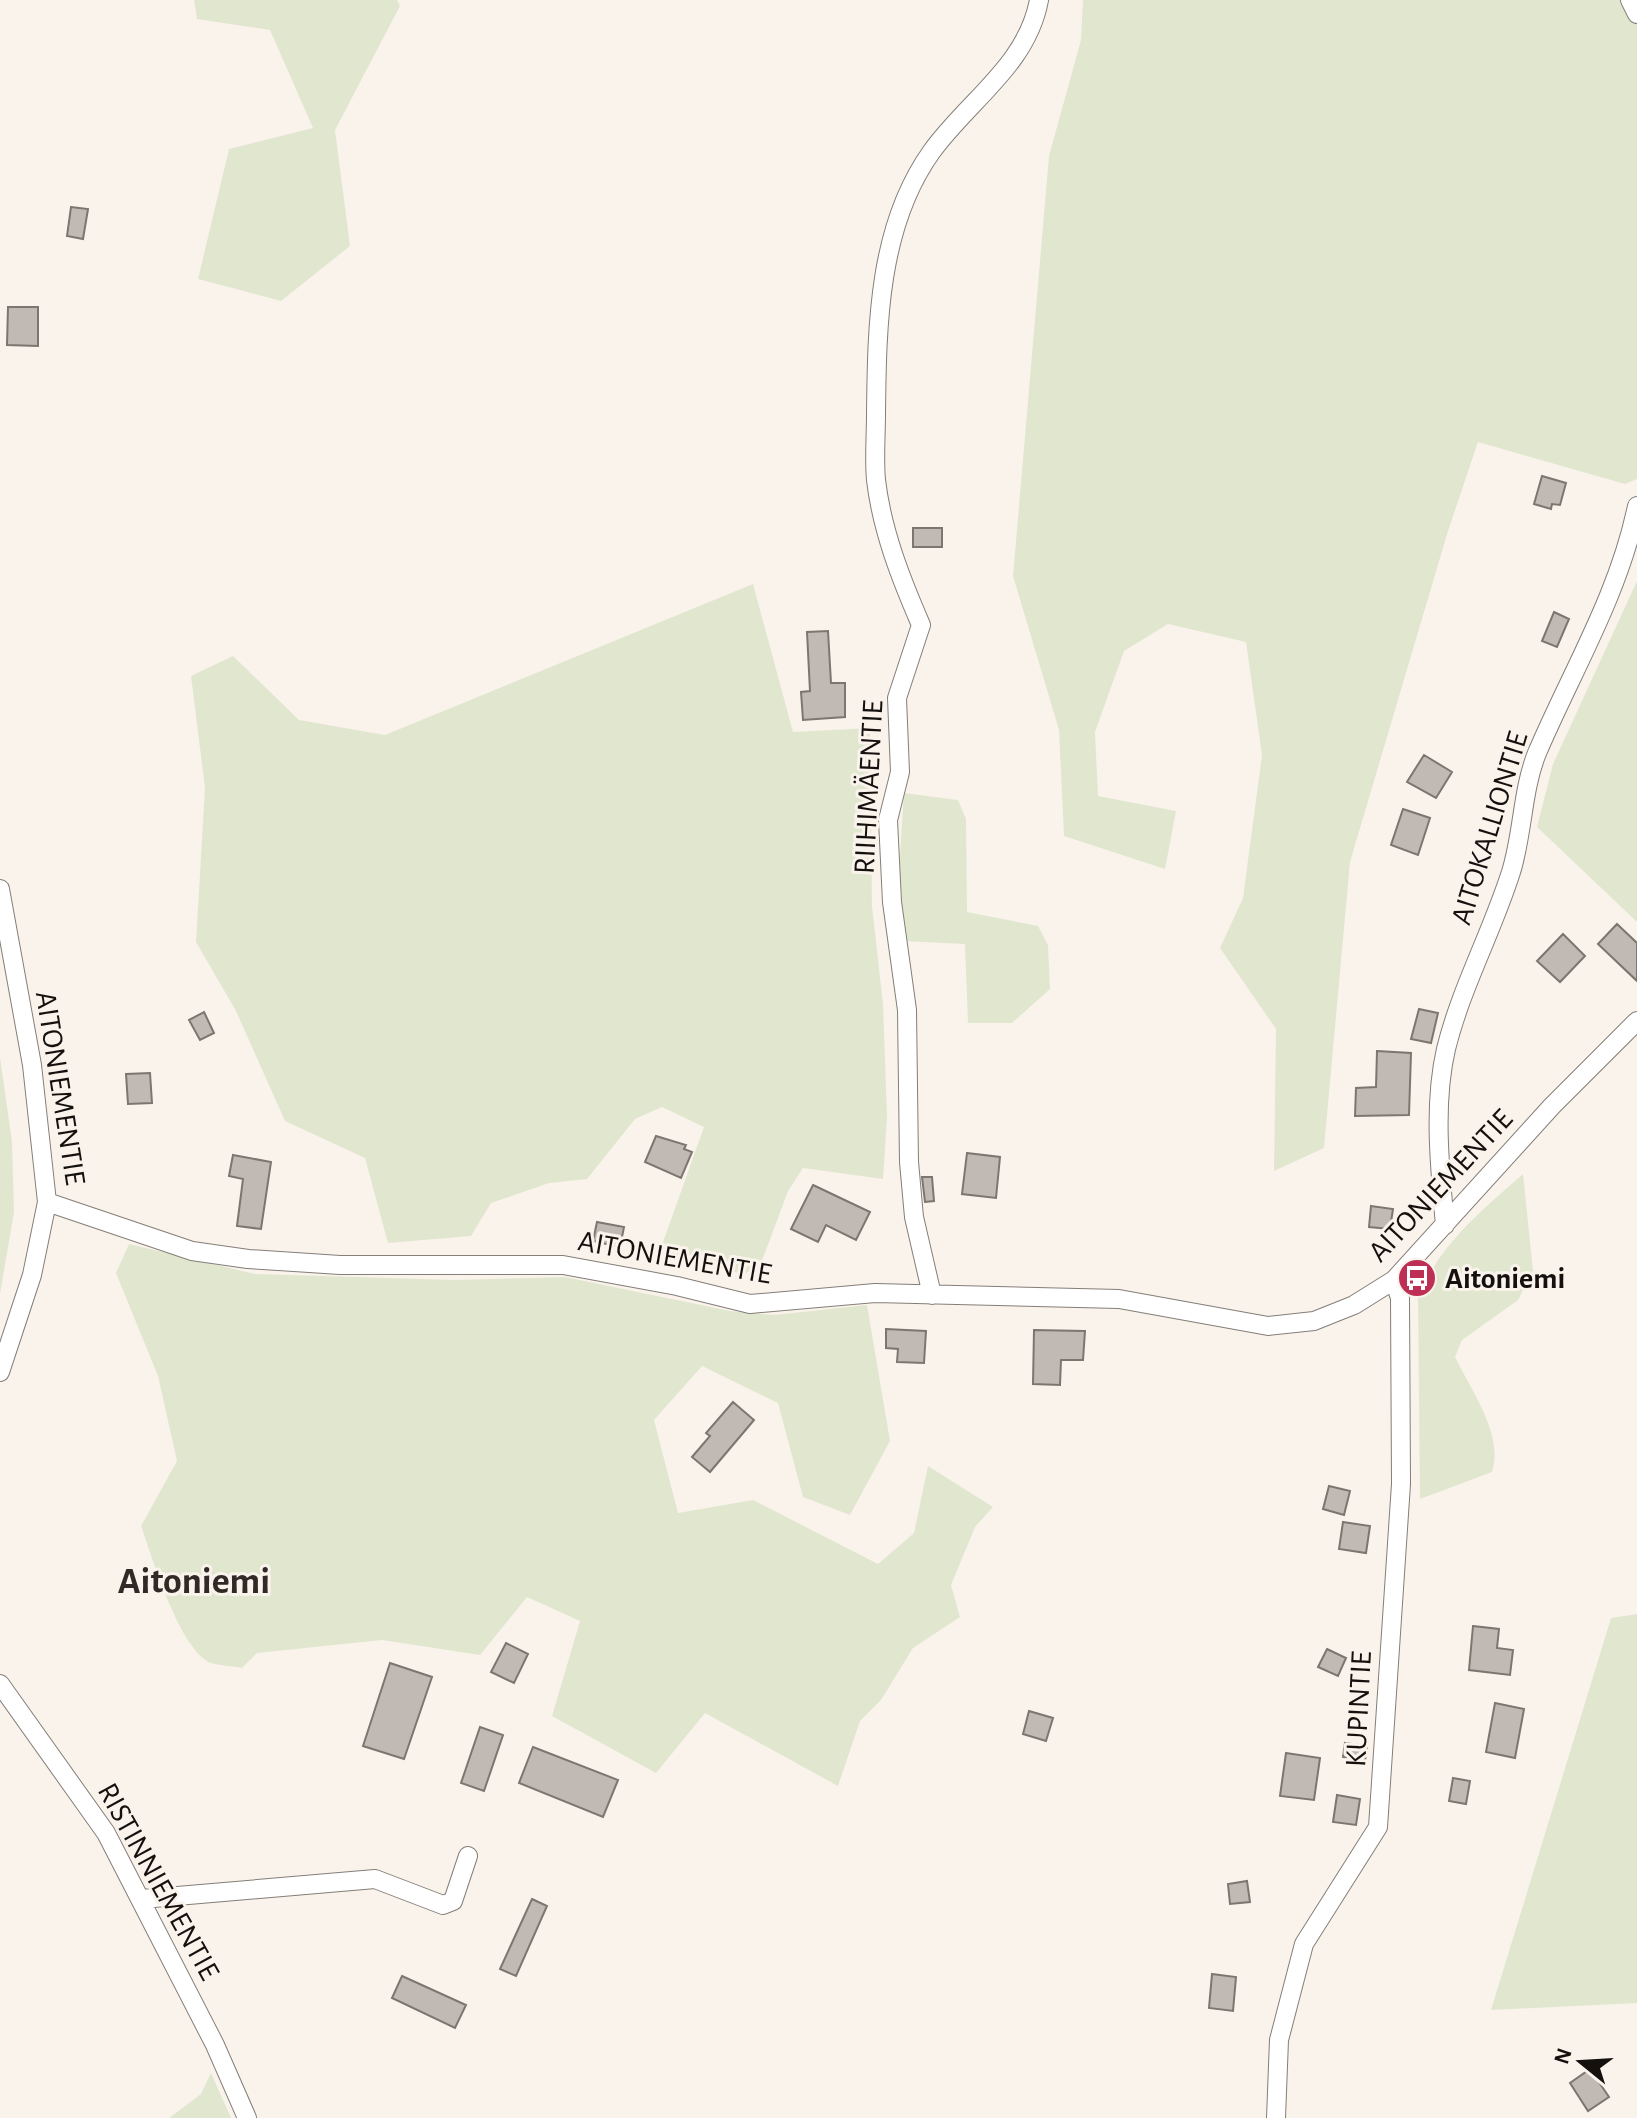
<svg xmlns="http://www.w3.org/2000/svg" width="1637" height="2118" viewBox="0 0 1637 2118" font-family="'Alegreya Sans',sans-serif">
<style>
.green{fill:#e1e7cf}
.building{fill:#c1bab4;stroke:#7c7670;stroke-width:2}
.lines{fill:none;stroke-linecap:round;stroke-linejoin:round}
.minor-casing{stroke:#847e78;stroke-width:20}
.minor{stroke:#fff;stroke-width:18}
.labels{text-anchor:middle;stroke-width:6;stroke-linejoin:round;paint-order:stroke}
.street-label{font-size:30px;fill:#13100e;stroke:#faf3ec}
.poi-label{font-size:30px;font-weight:bold;fill:#13100e;stroke:#faf3ec;text-anchor:start}
.district-label{font-size:38px;font-weight:bold;fill:#2f2a25;stroke:#faf3ec}
</style>
<rect width="100%" height="100%" fill="#faf3ec"/>
<!-- green -->
<path class="green" d="M194,0H397L400,6L335,130L350,246L281,301L198,279L229,149L313,128L270,30L197,19Z
M1083,0H1637V479L1625,484L1478,442L1448,531L1350,862L1324,1148L1274,1171L1276,1029L1220,948L1243,898L1262,755L1246,642L1168,624L1124,651L1095,732L1098,796L1176,811L1165,869L1064,836L1059,730L1013,576L1049,156L1081,40Z
M1637,581V922L1537,827L1553,764Z
M753,584L793,732L870,728L872,906L883,1004L887,1117L883,1179L803,1168L788,1191L760,1266L744,1274L658,1256L704,1127L662,1107L635,1119L587,1179L549,1183L491,1203L471,1236L388,1243L365,1158L285,1121L236,1011L196,942L205,788L191,676L233,656L299,720L385,735Z
M904,793L958,800L966,819L967,912L1038,926L1048,945L1050,989L1012,1023H968L965,944L905,941L899,871Z
M0,1057L12,1142L14,1212L0,1294Z
M1523,1174L1533,1271L1518,1300L1462,1340L1455,1357C1471,1390 1504,1435 1492,1472L1420,1499L1418,1297C1440,1244 1481,1211 1523,1174Z
M129,1244L255,1274L455,1280L565,1277L730,1311L774,1315L867,1305L890,1441L850,1515L803,1497L778,1403L702,1366L654,1420L678,1513L753,1500L878,1564L914,1533L928,1466L993,1507L975,1527L951,1585L960,1617L913,1648L881,1700L860,1721L838,1786L705,1713L656,1773L552,1716L580,1621L527,1597L480,1655L382,1640L257,1653L242,1668C233,1666 221,1666 211,1663C180,1651 152,1557 141,1526L177,1461L158,1376L116,1273Z
M1637,1614V2003L1491,2010L1611,1618Z
M211,2073L231,2118H169L201,2094Z"/>
<!-- building -->
<path class="building" d="M71,207L88,209L83,239L67,236Z
M8,307H38V346L7,345Z
M1542,476L1566,483L1560,505L1552,504L1551,509L1534,504Z
M913,528H942V547H913Z
M1554,612L1569,619L1557,647L1542,641Z
M828,631L831,683H845V717L803,720L801,692L810,691L807,632Z
M1424,755L1452,772L1436,798L1407,782Z
M1403,809L1430,818L1418,855L1391,845Z
M1617,924L1637,943V981L1598,944Z
M1563,934L1585,956L1560,982L1537,961Z
M1419,1009L1438,1013L1431,1043L1411,1039Z
M204,1012L214,1033L200,1040L189,1020Z
M1377,1051L1411,1053L1409,1115L1355,1116L1356,1088L1376,1087Z
M150,1073L152,1103L128,1104L126,1074Z
M656,1136L686,1145L684,1149L692,1152L681,1178L645,1162Z
M967,1153L1000,1157L996,1198L962,1194Z
M233,1155L271,1162L261,1229L237,1226L243,1179L229,1176Z
M922,1177H932L934,1201L925,1202Z
M813,1185L870,1212L856,1240L826,1225L818,1242L791,1229Z
M1371,1206L1393,1209L1390,1229L1369,1227Z
M597,1222L624,1227L620,1247L593,1241Z
M886,1329L926,1331L924,1363L897,1362L898,1349L886,1348Z
M1034,1330L1085,1331L1083,1360H1061L1060,1385L1033,1384Z
M733,1402L754,1420L710,1472L692,1457L710,1436L706,1433Z
M1329,1486L1350,1491L1344,1515L1323,1509Z
M1343,1522L1370,1526L1366,1553L1339,1549Z
M1473,1626L1499,1629L1497,1648L1513,1650L1510,1675L1469,1670Z
M506,1643L528,1654L514,1683L491,1672Z
M1327,1649L1346,1658L1338,1676L1318,1667Z
M390,1663L432,1677L404,1759L363,1746Z
M1495,1703L1524,1709L1515,1758L1486,1752Z
M1029,1711L1053,1718L1046,1741L1023,1734Z
M480,1727L503,1735L484,1791L461,1783Z
M1345,1743L1367,1746L1365,1761L1343,1757Z
M533,1747L618,1780L603,1817L519,1783Z
M1286,1753L1320,1758L1314,1800L1280,1796Z
M1453,1778L1470,1781L1466,1804L1449,1801Z
M1337,1795L1360,1799L1356,1825L1333,1822Z
M1247,1881L1250,1902L1230,1904L1228,1884Z
M532,1899L547,1906L516,1976L500,1969Z
M1212,1974L1236,1977L1233,2011L1209,2008Z
M402,1976L466,2005L455,2028L392,1998Z
M1590,2069L1609,2097L1588,2111L1570,2083Z"/>
<g class="lines">
<defs>
<path id="minor" d="M1630,0L1637,14
M0,889L32,1065L47,1202L32,1275L0,1372
M47,1202L192,1251L248,1259L340,1265H563L677,1286L750,1304L875,1293L1119,1299L1268,1326L1314,1321L1354,1305L1394,1280L1552,1106L1637,1021
M1445,1225C1440,1170 1433,1105 1446,1049C1461,988 1492,932 1511,872C1523,834 1522,790 1537,753C1572,671 1619,594 1637,506
M932,1295L914,1217L909,1162L907,1010L892,902L888,820L900,772L897,698L921,625C901,579 882,531 876,480C874,459 876,435 876,414C877,325 878,226 932,151C969,100 1027,65 1039,0
M0,1684L106,1833L215,2045L247,2118
M142,1899L375,1879L443,1905L453,1901L468,1856
M1276,2118L1279,2040L1304,1944L1378,1827L1401,1484L1400,1298L1394,1280"/>
</defs>
<!-- minor casing -->
<use href="#minor" class="minor-casing"/>
<!-- minor -->
<use href="#minor" class="minor"/>
</g>
<!-- icons -->
<defs>
<symbol id="bus-disc" viewBox="-11 -11 22 22"><circle r="9.5" fill="#be2f55" stroke="#faf3ec"/><path d="M-5-6H5V4H4V6H2V4H-2V6H-4V4H-5ZM-3.5-4V0h7V-4ZM-3.5 1.2v1.5H-2V1.2ZM2 1.2v1.5H3.5V1.2Z" fill="#fff"/></symbol>
</defs>
<g fill-rule="evenodd">
<use href="#bus-disc" x="1395" y="1256" width="44" height="44"/>
</g>
<g class="labels">
<!-- street labels -->
<g class="street-label">
<text transform="translate(868 787) rotate(-87)" y="10">RIIHIMÄENTIE</text>
<text transform="translate(1489 828) rotate(-73)" y="10">AITOKALLIONTIE</text>
<text transform="translate(61 1088) rotate(81)" y="10">AITONIEMENTIE</text>
<text transform="translate(1440 1185) rotate(-47)" y="10">AITONIEMENTIE</text>
<text transform="translate(675 1257) rotate(10)" y="10">AITONIEMENTIE</text>
<text transform="translate(1358 1709) rotate(-87)" y="10">KUPINTIE</text>
<text transform="translate(159 1881) rotate(61)" y="10">RISTINNIEMENTIE</text>
</g>
<!-- poi labels -->
<g class="poi-label">
<text x="1445" y="1288">Aitoniemi</text>
</g>
<!-- district labels -->
<g class="district-label">
<text x="194" y="1593">Aitoniemi</text>
</g>
</g>
<!-- north arrow -->
<g transform="translate(1581 2062) rotate(288)" stroke="#faf3ec" stroke-width="6" paint-order="stroke">
<path d="M0-6L14 30L0 20L-14 30Z" fill="#13100e"/>
<text y="-12" font-size="22" font-weight="bold" text-anchor="middle" fill="#13100e">N</text>
</g>
</svg>
